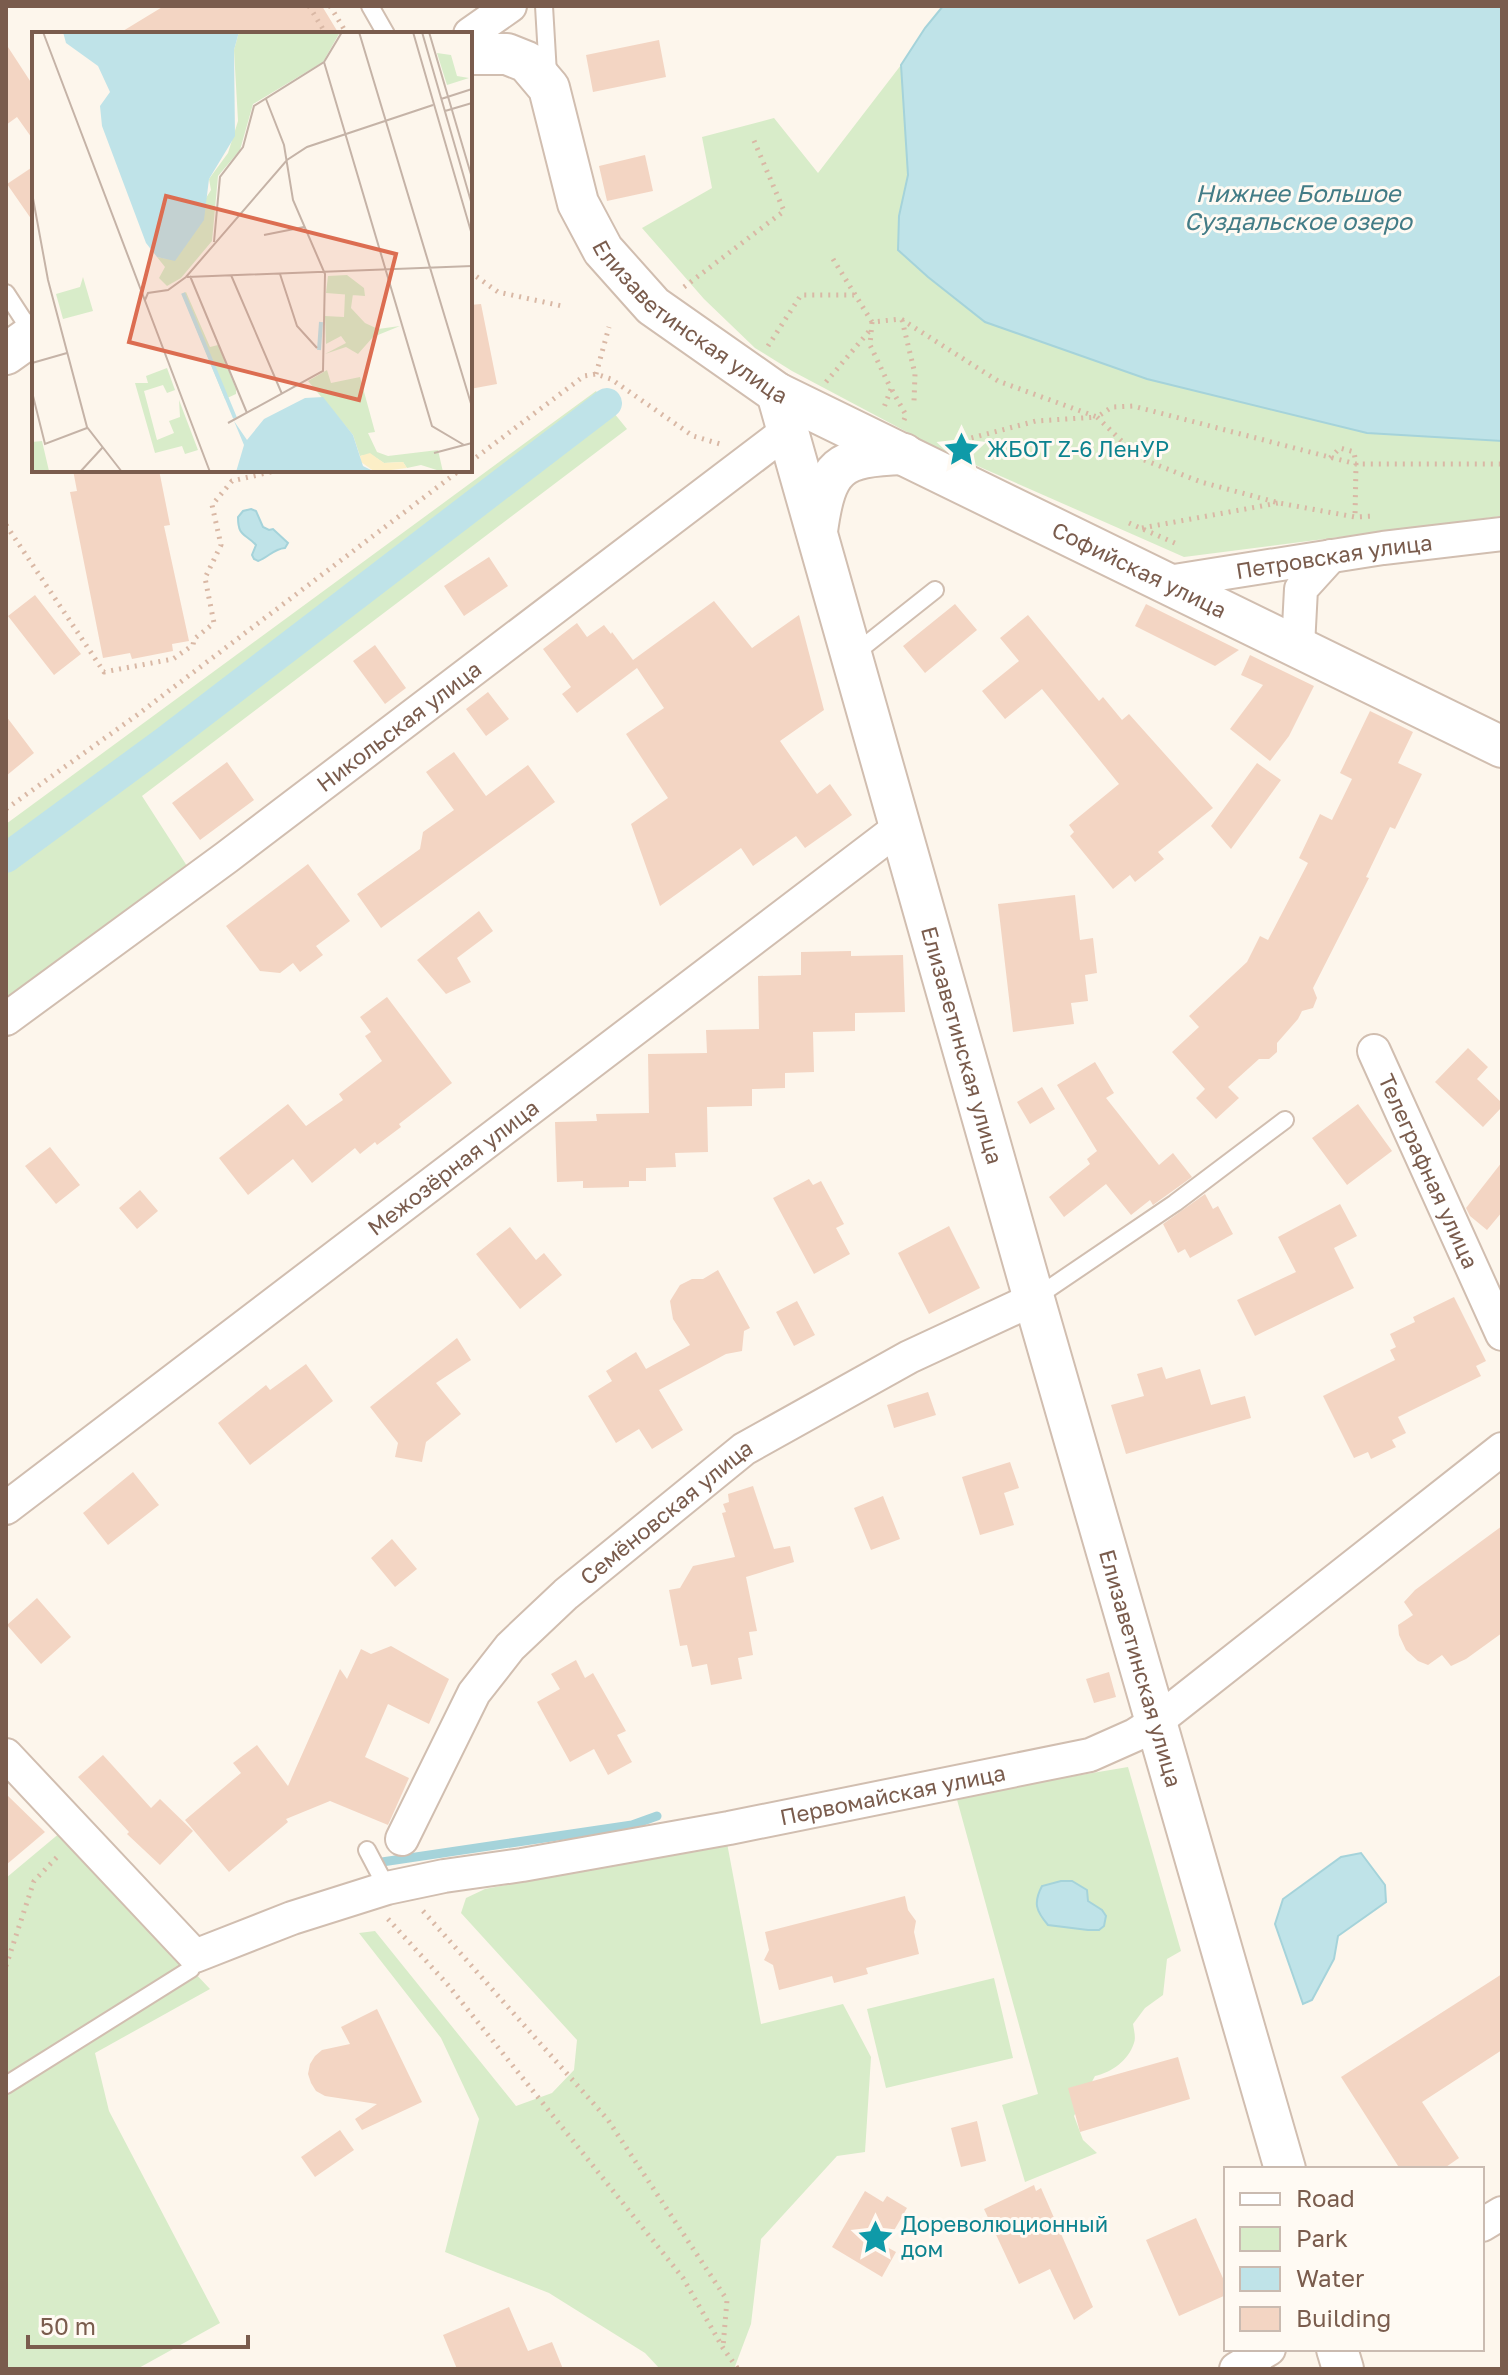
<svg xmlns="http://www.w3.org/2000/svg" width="1508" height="2375" viewBox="0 0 1508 2375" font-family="'Golos Text',sans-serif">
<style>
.green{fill:#d8ecc9;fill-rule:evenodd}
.water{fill:#bfe3e8;stroke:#a5d3da;stroke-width:2}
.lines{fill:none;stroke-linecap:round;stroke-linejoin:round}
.stream{stroke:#a5d3da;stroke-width:9}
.canal{stroke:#bfe3e8;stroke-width:30}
.building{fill:#f3d5c3}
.service-casing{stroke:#d1beb0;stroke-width:20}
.minor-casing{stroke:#d1beb0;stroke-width:36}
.tertiary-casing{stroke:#d1beb0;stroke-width:44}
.path{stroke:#d9b8a5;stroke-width:5;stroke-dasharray:2 6;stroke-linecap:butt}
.service{stroke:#fff;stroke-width:16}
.minor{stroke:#fff;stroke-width:32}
.tertiary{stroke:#fff;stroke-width:40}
.labels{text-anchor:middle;stroke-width:6;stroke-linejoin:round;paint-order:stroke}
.street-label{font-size:22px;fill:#7a5c4d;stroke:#fffaf3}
.culture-label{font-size:22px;fill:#0d838f;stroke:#fffaf3;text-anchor:start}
.water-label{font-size:24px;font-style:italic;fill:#437c86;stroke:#fffaf3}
.inset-river{fill:none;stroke:#bfe3e8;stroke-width:4}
.inset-road{fill:none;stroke:#c5b3a7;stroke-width:2}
.view{fill:#dc6d51;fill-opacity:0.15;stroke:#dc6d51;stroke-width:4}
.inset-edge{fill:none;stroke:#7a5c4d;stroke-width:4}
</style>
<rect width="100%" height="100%" fill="#fdf6ec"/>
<!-- green -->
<path class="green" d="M901,65L908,175L899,216L898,250L928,277L985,322L1147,379L1367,433L1502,441V516L1184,557L939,449L792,371L755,348L704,299L642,228L712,188L702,137L774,118L818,173Z
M596,391L627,429L142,796L187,866L6,1000V824Z
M1128,1767L1181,1951L1167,1959L1163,1995L1145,2008L1133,2024C1134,2030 1136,2038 1134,2043C1128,2061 1112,2072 1095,2076L1074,2116L1083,2140L1097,2153L1025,2182L1002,2105L1038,2094L956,1796ZM1061,1881H1072L1087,1890L1088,1930L1048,1925L1042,1886Z
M61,1832L210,1989L95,2053L109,2111L220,2323L137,2369H6V1878Z
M727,1843L761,2024L843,2004L871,2057L865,2152L837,2156L761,2239L751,2324L734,2369H660L645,2353L549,2293L445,2252L479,2119L441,2038L359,1933L375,1931L516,2106L552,2093L574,2070L577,2040L461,1913L466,1898L485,1889Z
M994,1978L1013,2058L886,2088L867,2009Z"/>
<!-- water -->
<path class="water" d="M943,6H1502V441L1367,433L1147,379L985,322L928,277L898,250L899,216L908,175L901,65L925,28Z
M251,509L256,511L263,527L269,530L273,529L288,543L285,548C273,549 269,557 258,561L254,559L252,555L256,545C245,533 238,537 238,517L243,511Z
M1361,1853L1385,1885L1386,1902L1338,1936L1334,1959L1312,2000L1303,2004L1275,1924L1283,1899L1341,1857Z
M1061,1881H1072L1087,1890L1088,1901L1102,1910L1106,1916L1104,1926L1099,1930H1088L1048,1925C1036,1911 1033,1903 1042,1886Z"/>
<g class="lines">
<!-- stream -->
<path class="stream" d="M382,1862L632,1825L657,1816"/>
<!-- canal -->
<path class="canal" d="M6,858L164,742L607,403"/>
</g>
<!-- building -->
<path class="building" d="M164,6H322L339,34H118Z
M659,40L666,77L593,92L586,55Z
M6,44L34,87V141L17,117L6,125Z
M645,155L653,191L607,201L599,166Z
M34,166V223L7,184Z
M481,304L497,384L470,389V305Z
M73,470H159L170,525L164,526L189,641L172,644L173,651L132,659L130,653L103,658L70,492L77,491Z
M489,557L508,586L464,616L444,586Z
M35,595L81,654L54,675L8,616Z
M714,601L752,648L799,615L824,710L780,741L817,794L830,784L852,815L805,848L796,836L753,866L741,848L660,906L631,824L668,798L626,734L664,708L637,668L577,713L562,694L571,687L543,649L577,623L587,637L604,625L611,634L612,632L633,660Z
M955,604L977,630L925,673L903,646Z
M1146,604L1239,650L1215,666L1135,626Z
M1028,615L1099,701L1103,697L1122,720L1129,714L1213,808L1158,852L1164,859L1135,882L1130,875L1113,889L1070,836L1074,832L1069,825L1119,784L1042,689L1005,719L982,691L1019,661L1000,638Z
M375,645L406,688L385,704L353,661Z
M1250,655L1314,686L1289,736L1270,761L1230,729L1263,685L1241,675Z
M488,692L509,719L486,736L466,709Z
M1370,711L1413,732L1398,763L1422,774L1395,829L1390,827L1366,877L1369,878L1313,988L1317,998L1313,1008L1302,1011L1298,1019L1277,1043V1052L1269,1059H1259L1228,1087L1239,1098L1216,1119L1196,1098L1205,1089L1172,1052L1199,1027L1189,1016L1247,962L1260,936L1268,940L1308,863L1299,858L1320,814L1332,820L1352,779L1340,773Z
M6,716L34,753L6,776Z
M454,752L486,796L528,765L555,802L381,928L357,894L420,849L423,832L454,810L426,772Z
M227,762L254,800L200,840L172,803Z
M1257,763L1281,780L1231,849L1211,826Z
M308,864L350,921L316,946L323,955L300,972L293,963L280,973L260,971L226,926Z
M1075,895L1080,940L1093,938L1097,973L1085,975L1088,1001L1071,1003L1074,1024L1013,1032L998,904Z
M479,911L493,931L457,958L471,982L446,994L417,960Z
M851,951V956L903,955L905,1012L855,1013V1031L813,1032L814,1072L785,1073V1088L752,1089V1106L707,1107L708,1152L675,1153L676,1167L646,1168V1181H629V1187L583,1188V1181L557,1182L555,1122L597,1121L596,1114L649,1113L648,1054L707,1053L706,1030L759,1029L758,976L801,975V952Z
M387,997L452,1083L399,1124L401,1127L377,1145L375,1142L360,1154L355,1148L312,1183L293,1159L248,1195L219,1158L288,1104L306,1126L343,1100L339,1094L382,1061L365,1036L371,1032L360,1017Z
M1468,1048L1488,1067L1477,1079L1502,1103V1107L1483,1127L1435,1082Z
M1095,1062L1114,1093L1106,1098L1159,1165L1173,1153L1192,1177L1153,1205L1150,1200L1131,1215L1106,1184L1064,1217L1049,1197L1090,1164L1087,1159L1097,1151L1057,1085Z
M1042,1087L1055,1109L1030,1124L1017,1102Z
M1358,1104L1392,1151L1347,1185L1312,1138Z
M50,1147L80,1185L56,1204L25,1166Z
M1502,1162V1212L1487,1230L1470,1216L1466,1208Z
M809,1179L813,1185L821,1181L844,1224L836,1228L850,1254L814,1274L773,1198Z
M140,1190L158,1211L137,1229L119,1208Z
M1205,1194L1213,1209L1218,1206L1233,1234L1190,1258L1185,1249L1178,1253L1163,1224Z
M1340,1204L1357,1236L1334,1248L1354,1288L1255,1336L1237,1300L1296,1272L1278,1237Z
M949,1226L980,1288L929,1314L898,1253Z
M510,1227L536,1260L544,1253L562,1275L520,1309L476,1254Z
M718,1270L750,1328L744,1331L742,1351L726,1354L659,1390L683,1430L652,1449L639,1429L616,1443L588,1396L612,1381L606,1371L636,1352L646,1369L690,1345L673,1319L670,1301L680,1285L692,1279H703Z
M1454,1297L1486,1361L1476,1366L1481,1376L1398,1417L1406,1433L1392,1440L1396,1447L1371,1459L1368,1452L1354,1458L1323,1396L1395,1360L1390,1350L1396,1347L1390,1334L1415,1322L1413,1317Z
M797,1301L815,1335L794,1346L776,1312Z
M457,1338L471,1360L436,1383L461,1414L426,1442L422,1462L395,1457L398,1443L370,1407Z
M306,1364L333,1401L250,1465L218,1423L266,1385L270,1390Z
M1162,1367L1166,1379L1200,1369L1211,1405L1245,1396L1251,1418L1126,1454L1111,1405L1144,1396L1137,1374Z
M928,1392L936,1415L894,1428L887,1405Z
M1010,1462L1019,1488L1004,1493L1014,1525L980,1535L962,1477Z
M133,1472L159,1505L108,1545L83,1513Z
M753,1486L774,1549L790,1546L794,1562L746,1577L757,1631L749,1632L753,1655L738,1658L742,1679L711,1685L707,1664L692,1667L687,1645L680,1646L669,1590L680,1588L693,1566L735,1557L722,1513L726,1512L723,1504L729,1502L728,1494Z
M883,1496L900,1539L871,1550L854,1508Z
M1502,1526V1633L1466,1659L1451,1666L1442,1655L1428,1665L1418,1661L1406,1650L1399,1635L1398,1625L1413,1615L1404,1602L1415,1590Z
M392,1539L417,1569L395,1587L371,1558Z
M37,1598L71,1637L41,1664L7,1625Z
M391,1646L449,1679L429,1724L388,1704L365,1757L409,1778L388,1825L330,1801L286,1819L288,1822L229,1872L185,1820L241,1773L233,1763L257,1745L288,1786L340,1669L347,1679L361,1649L371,1654Z
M576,1660L585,1678L593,1673L626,1731L617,1735L632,1762L608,1775L594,1749L570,1762L537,1702L560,1689L551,1674Z
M1109,1672L1116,1697L1094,1703L1086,1679Z
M103,1755L151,1808L160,1799L193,1831L160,1865L127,1834L129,1832L78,1777Z
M6,1794L45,1832L6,1865Z
M905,1896L908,1910L916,1921L914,1932L919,1954L866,1968L868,1974L834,1983L832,1976L779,1990L773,1965L764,1960L769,1950L765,1932Z
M1502,1974V2050L1422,2102L1459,2158L1443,2169H1400L1341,2077Z
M377,2009L422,2102L362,2130L355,2119L377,2104L325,2096L316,2091L311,2083L308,2074L310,2064L315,2056L322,2050L350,2044L341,2027Z
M1178,2057L1190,2099L1080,2132L1068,2088Z
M977,2121L986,2161L961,2167L951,2128Z
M340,2130L354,2150L315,2177L301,2157Z
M1034,2185L1036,2191L1041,2188L1093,2307L1074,2320L1050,2269L1019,2284L984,2209Z
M865,2191L883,2202L887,2196L907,2208L885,2246L896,2252L882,2277L832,2247Z
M1196,2218L1226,2285V2295L1179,2316L1146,2240Z
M509,2307L528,2351L552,2342L563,2369H457L443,2335Z"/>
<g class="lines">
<defs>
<path id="service" d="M370,6L386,34
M544,6L548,74
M6,293L32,333
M853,655L935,590
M1035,1298L1175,1203L1285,1120
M367,1850L387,1888
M6,2085L191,1969L195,1956"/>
<g id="minor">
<path d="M470,34L510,6"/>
<path id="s1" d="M1168,582L1383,548L1502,534"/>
<path d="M1298,646L1301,589L1331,556"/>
<path id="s2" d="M6,1019L227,857L787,431"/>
<path id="s3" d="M1374,1051L1502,1334"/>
<path id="s4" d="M6,1508L900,827"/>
<path id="s5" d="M6,1755L195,1956L292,1918L387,1888L444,1876L522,1865L729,1828L1090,1755L1135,1735L1157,1721L1502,1449"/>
<path id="s6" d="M402,1839L474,1693L510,1647L566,1594L744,1449L909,1357L1034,1299"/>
<path d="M1482,2225L1502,2213"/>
<path d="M1236,2369L1269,2349"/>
</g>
<g id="tertiary">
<path id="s7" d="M470,54H507L527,62L549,88L578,203L603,250L653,306L777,393L1502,747"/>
<path d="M6,354L34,334"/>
<path id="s8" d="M777,393L1034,1299L1285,2169"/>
<path d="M817,531C826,466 838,456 904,454"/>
<path d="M1337,2349L1343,2369"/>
</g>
</defs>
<!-- service casing -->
<use href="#service" class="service-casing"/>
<!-- minor casing -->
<use href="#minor" class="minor-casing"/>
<!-- tertiary casing -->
<use href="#tertiary" class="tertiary-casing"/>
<!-- path -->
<path class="path" d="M309,6L326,34
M330,6L347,34
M833,259L872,322L901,319L998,381L1097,417L1112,407L1133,406L1356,464H1502
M470,272L498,292L562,306
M684,287L784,211L752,136
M902,320L915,374L914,401
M872,322L870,345L891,389L883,410
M768,346L801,295H854
M596,374L609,327
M826,382L871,329
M892,390L906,415L904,420
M956,442L1036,421L1097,417L1139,458L1201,482L1279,503L1355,517L1374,516
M1330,458L1340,448L1354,452L1356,464L1355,517
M470,462L584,376L596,374L611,379L693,436L720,444
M1129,523L1177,544
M6,525L104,672L173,659L193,645L194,639L214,623L205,578L221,545L212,505L232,481L279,470
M1142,528L1278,503
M6,809L137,715L460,470
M423,1911L608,2120L727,2300L723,2347
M388,1919L448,1985L683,2278L723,2348L738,2369
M6,1966L34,1881L60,1854"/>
<!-- service -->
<use href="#service" class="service"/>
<!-- minor -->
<use href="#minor" class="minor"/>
<!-- tertiary -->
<use href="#tertiary" class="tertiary"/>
</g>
<!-- icons -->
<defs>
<symbol id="sight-bare" viewBox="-9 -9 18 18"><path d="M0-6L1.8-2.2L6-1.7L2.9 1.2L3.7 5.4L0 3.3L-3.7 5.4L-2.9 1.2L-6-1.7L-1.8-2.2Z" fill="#0f9aa8" stroke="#fffaf3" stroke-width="2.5" paint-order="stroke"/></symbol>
</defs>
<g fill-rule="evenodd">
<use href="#sight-bare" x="936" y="424" width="51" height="51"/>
<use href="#sight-bare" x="850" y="2212" width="51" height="51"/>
</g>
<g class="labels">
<!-- street labels -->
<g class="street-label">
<text dy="8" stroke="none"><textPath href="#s7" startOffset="378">Елизаветинская улица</textPath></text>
<text dy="8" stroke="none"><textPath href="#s1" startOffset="168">Петровская улица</textPath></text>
<text dy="8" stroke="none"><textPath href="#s7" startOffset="894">Софийская улица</textPath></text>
<text dy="8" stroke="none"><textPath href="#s2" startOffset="490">Никольская улица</textPath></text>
<text dy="8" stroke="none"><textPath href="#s8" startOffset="678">Елизаветинская улица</textPath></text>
<text dy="8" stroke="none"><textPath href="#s4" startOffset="562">Межозёрная улица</textPath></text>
<text dy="8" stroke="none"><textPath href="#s3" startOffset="132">Телеграфная улица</textPath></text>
<text dy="8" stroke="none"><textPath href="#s6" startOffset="428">Семёновская улица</textPath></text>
<text dy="8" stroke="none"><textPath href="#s8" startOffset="1326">Елизаветинская улица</textPath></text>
<text dy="8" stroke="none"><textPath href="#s5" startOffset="994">Первомайская улица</textPath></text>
</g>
<!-- culture labels -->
<g class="culture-label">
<text x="987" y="457">ЖБОТ Z-6 ЛенУР</text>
<text x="901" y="2232">Дореволюционный<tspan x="901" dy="25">дом</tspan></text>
</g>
<!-- water labels -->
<g class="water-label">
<text x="1298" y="202">Нижнее Большое<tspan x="1298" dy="28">Суздальское озеро</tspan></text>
</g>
</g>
<!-- overview -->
<g transform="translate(32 32)">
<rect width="440" height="440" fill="#fdf6ec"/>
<path d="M207,0H308L291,30L221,72L208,118L186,144L180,209L149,246L135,254L127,246L133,235L125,225L136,227L179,158L177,147L196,121L206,89L202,18ZM405,21L419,23L425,44L437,46L415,53ZM315,243L332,256L333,264L294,261L296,244ZM51,245L61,279L31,287L24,262L48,255ZM154,260L178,315L186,313L204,357V362L193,367L150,262ZM313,262H321L319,276L333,291L346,297L368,294L341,305L326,322L314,315L293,322L314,311L309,304L294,312L293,284L312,285ZM135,336L143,358L135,361L131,353L112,359L125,408L142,401L137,389L148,385L147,368L166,418L153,422L150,414L123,421L103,351H116L114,344ZM295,338L299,351L328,345L343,400L336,401L345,420L356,424L406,418L411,440L389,433L375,436L371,430L352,431L338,422L328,424L321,403L276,349ZM10,409L17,439L0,440V410Z" fill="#d8ecc9"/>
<path d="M338,421L352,431L371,430L375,436L343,440L329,430L328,424Z" fill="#fcefc7"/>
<path d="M31,0H207L202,18L203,104L177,147L172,188L143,229L125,225L114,211L70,94L68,74L78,60L66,34L34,11ZM291,365L321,403L331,434L343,440H204L212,413L202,389L215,408L232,387L273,366Z" fill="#bfe3e8"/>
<path class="inset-river" d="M151,261L203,386M287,318L289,290"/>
<path class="inset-road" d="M11,0L178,440M327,0L440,375M381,0L440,203M390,0L440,173M397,0L440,146M292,30L400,394L432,413M409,67L440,57M413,79L440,71M0,161L16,248L55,395L90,440M232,203L272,195M182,210L188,145L211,115L222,74L292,30L310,0M248,242L265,294L285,316M199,243L250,362M158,244L215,381M155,245L440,234M113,268L116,261L136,258L154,245L255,128L275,115L401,73M0,331L35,321M0,360L13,412L55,396M196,391L291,339L293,242L261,168L252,113L234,67M402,421L440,411M48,440L71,415"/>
<path class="view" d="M134,164L364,222L327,368L97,310Z"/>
<rect width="440" height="440" class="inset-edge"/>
</g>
<!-- border -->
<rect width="1508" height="2375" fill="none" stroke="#7a5c4d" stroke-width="16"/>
<!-- legend -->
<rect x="1224" y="2167" width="260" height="184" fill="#fffaf3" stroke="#cabbb1" stroke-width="2"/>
<rect x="1240" y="2193" width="40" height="12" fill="#ffffff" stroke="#cabbb1" stroke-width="2"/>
<text x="1296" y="2207" font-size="24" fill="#7a5c4d">Road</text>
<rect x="1240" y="2227" width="40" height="24" fill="#d8ecc9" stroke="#cabbb1" stroke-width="2"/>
<text x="1296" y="2247" font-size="24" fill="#7a5c4d">Park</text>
<rect x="1240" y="2267" width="40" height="24" fill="#bfe3e8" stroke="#cabbb1" stroke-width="2"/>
<text x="1296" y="2287" font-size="24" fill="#7a5c4d">Water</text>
<rect x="1240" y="2307" width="40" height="24" fill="#f3d5c3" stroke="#cabbb1" stroke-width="2"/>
<text x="1296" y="2327" font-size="24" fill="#7a5c4d">Building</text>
<!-- scale -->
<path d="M28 2335v12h220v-12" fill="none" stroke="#7a5c4d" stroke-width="4"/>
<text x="40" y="2335" font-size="24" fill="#7a5c4d" stroke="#fffaf3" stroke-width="6" paint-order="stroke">50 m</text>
</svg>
